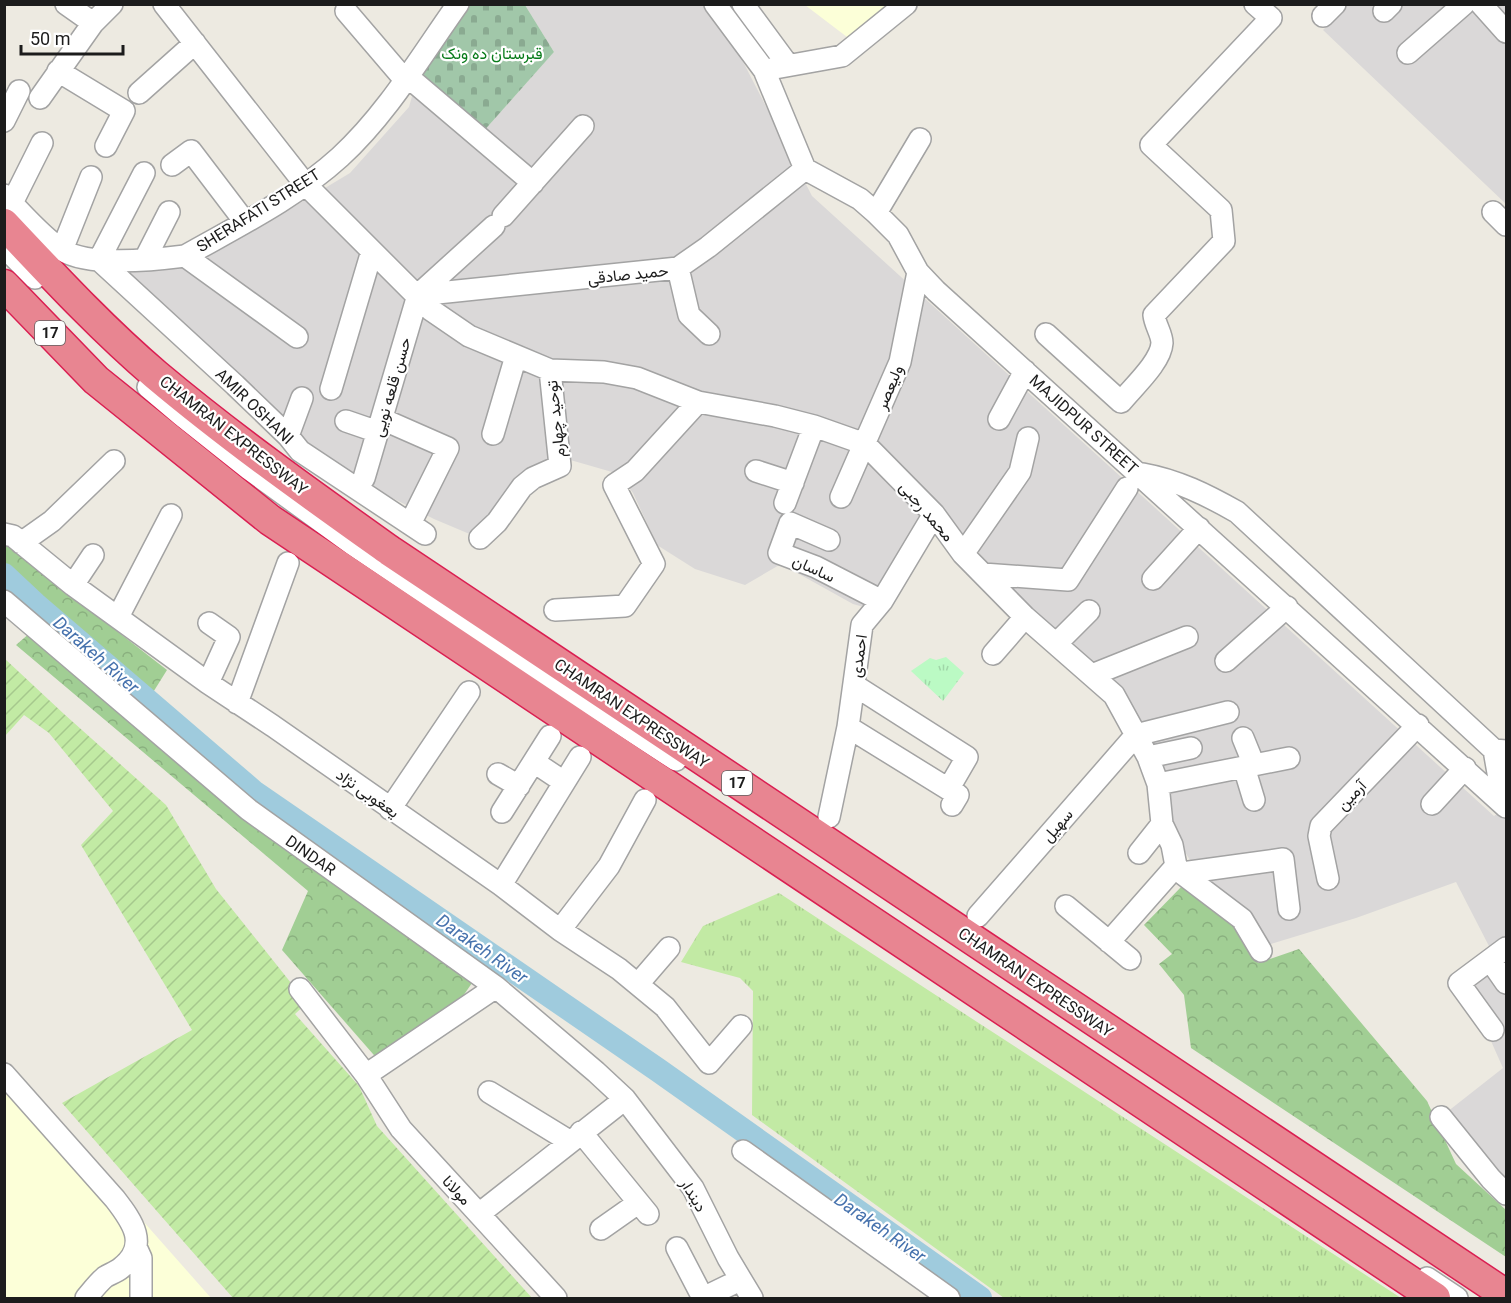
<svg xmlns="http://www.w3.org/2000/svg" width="1511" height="1303" viewBox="0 0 1511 1303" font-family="Roboto,Vazirmatn,sans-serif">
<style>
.residential{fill:#dad8d8}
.education{fill:#fcffd8}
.grass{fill:url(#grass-tufts)}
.forest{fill:url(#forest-crowns)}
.cemetery{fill:url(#cemetery-stones)}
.park{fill:url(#park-tufts)}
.garden{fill:url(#garden-furrows)}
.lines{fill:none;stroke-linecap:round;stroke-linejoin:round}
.river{stroke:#9fcbdd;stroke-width:24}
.minor-casing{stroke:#a3a3a3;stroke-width:24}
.highway-casing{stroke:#da1f52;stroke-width:33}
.minor{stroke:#fff;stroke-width:21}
.highway{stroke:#e88591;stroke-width:30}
.labels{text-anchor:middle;stroke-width:4.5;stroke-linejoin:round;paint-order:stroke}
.shield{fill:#fff;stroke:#606060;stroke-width:1.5}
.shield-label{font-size:15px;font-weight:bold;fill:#1c1c1c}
.park-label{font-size:16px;fill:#087b1a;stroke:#fff}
.street-label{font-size:16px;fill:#1c1c1c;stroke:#fff}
.water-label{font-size:18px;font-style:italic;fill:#4672ad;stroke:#fff}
</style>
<defs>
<pattern id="grass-tufts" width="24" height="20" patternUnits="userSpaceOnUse" patternTransform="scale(1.5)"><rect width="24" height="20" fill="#c2eaa4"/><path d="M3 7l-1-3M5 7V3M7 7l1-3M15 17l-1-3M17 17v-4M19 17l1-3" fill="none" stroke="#a6c88d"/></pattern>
<pattern id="forest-crowns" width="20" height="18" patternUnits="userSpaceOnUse" patternTransform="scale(1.5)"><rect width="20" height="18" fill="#a1ce94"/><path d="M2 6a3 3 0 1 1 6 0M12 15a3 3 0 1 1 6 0" fill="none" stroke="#8ab07f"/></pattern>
<pattern id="cemetery-stones" width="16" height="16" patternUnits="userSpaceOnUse" patternTransform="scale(1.5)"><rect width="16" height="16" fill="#a1c7a9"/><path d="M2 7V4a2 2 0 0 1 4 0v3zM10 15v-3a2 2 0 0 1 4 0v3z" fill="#8aaa91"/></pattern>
<pattern id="park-tufts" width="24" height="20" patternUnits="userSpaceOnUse" patternTransform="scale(1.5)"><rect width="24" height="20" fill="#bbfac4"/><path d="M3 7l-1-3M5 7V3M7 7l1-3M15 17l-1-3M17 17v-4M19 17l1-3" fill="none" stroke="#a0d6a8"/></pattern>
<pattern id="garden-furrows" width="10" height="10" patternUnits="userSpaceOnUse" patternTransform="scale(1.5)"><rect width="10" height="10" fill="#c2eaa4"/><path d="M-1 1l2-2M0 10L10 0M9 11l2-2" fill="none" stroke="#a6c88d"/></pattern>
</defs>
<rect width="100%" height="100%" fill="#edeae1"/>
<!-- residential -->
<path class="residential" d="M525,5H707L738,52L812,196L1494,816L1506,807V1187L1447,1112L1503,1068L1466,985L1491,950L1456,882L1356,918L1264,946L1204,883L1171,829L1140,730L1037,614L941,513L885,613L853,604L781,564L745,585L695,569L657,545L633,493L619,474L553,455L526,475L472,535L434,519L303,453L118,263L201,254L260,227L350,173L409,107L419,71L482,133L554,52Z
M1348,5H1506V204L1323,30Z"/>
<!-- education -->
<path class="education" d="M805,5H897L851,40Z
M4,1062L6,1066L211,1298H5Z"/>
<!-- grass -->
<path class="grass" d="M779,893L1401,1298H1004L752,1115L753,991L740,978L681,962L703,926Z"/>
<!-- forest -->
<path class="forest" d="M4,540L15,552L167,670L152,694L5,565Z
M31,632L265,835L472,983L461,999L380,1062L282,950L308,891L16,645Z
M1184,884L1242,931L1258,963L1299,949L1427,1101L1456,1164L1506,1210V1257L1191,1048L1184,995L1159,964L1172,954L1144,925Z"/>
<!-- cemetery -->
<path class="cemetery" d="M470,5H525L554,52L482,133L419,71Z"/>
<!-- park -->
<path class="park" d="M946,657L964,673L943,701L911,671L930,658L936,660Z"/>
<!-- garden -->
<path class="garden" d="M4,658L64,714L166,805L216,889L307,1003L295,1014L359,1086L377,1126L532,1298H233L62,1103L192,1030L81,845L113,811L49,733L24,715L5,736Z"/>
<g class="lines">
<!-- river -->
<path class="river" d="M4,575L35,604L255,793L658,1070L980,1298"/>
<defs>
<path id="minor" d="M66,4L93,23
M164,4L305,184L431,310L469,336L550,370L604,372L637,378L698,402L775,416L814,426L865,444L934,514L963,554L1025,617L1114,695L1148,757L1158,784L1162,824L1172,845L1176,866L1180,872L1242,919L1261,951
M715,4L764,70L805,169L860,199L876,213L898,235L918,272L936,291L1506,807
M743,4L788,65
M1481,4L1506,32
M346,11L405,80
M1384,11L1391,4
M1323,16L1335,4
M1408,53L1464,4
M764,70L842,56L906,4
M58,71L124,111L106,146
M407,76L533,183
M139,93L195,43
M40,98L93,23L112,4
M4,121L19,91
M172,165L191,151L245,222
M144,173L99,260L235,385L288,436L300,451L425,534
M4,195C22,213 41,236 62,250C89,267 153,260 185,256C238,226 295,198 340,157C387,114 421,56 458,4
M12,203L42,143
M1493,212L1506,225
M876,213L920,139
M503,216L583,126
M4,247L35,278
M62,250L91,177
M185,256L297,337
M145,259L169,212
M678,268L689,315L709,334
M418,295L678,268L708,247L805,169
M418,295L494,226
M1046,334L1121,402C1133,387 1161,362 1162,343C1162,334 1155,325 1154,315L1224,241L1221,210L1151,145L1271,18L1255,4
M148,387L181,415L249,469L352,544L538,670L676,760
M331,389L372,251
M382,419L448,448L410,524
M999,419L1025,371
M346,421L378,432
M493,434L516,356
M288,436L302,398
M756,471L793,483
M1143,474C1177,480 1207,495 1237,512L1494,750L1506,751
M364,478L418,295
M841,497L900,362L918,272
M785,503L814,426
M4,534L13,536L73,585L208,683L273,726L501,885L560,930L619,969L665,1007L709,1063L741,1026
M480,538L497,522L522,487L533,478L560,466L550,370
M829,540L790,523L779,553L816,567L882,601
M21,543L52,521L114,461
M963,554L1020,472L1028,438
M983,574L1068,580L1127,488
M1153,579L1199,528
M73,585L93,555
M4,601L249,810L496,987L596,1072L625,1099L693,1188L728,1258L752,1298
M555,610L625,606L654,564L614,485L635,471L698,402
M118,617L171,515
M1056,644L1089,611
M993,654L1025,617
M1226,661L1287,607
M1092,675L1187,637
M208,683L229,637L209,623
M854,685L967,757L949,788
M237,703L288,563
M848,727L958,795L952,805
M1136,735L1228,712
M1243,738L1254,765
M1494,750L1501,790
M1148,757L1191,748
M534,762L564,782
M1244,767L1254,800
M498,774L519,786
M1158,784L1289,758
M1432,804L1465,768
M390,809L469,692
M502,812L550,736
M829,817L848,727L862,625L882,601L934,514
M1139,853L1162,824
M1182,873L1283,859L1289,909
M1328,879L1319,836L1321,826L1418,725
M501,885L580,757
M1066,906L1130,959
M978,916L1136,735
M560,930L609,866L645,800
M1109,942L1176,866
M1490,960L1506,983
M638,984L669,948
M300,989L366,1075L401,1129L556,1298
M1493,1030L1459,983L1506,948
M4,1074L115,1199C132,1221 150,1245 121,1268C116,1272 110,1274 105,1277C98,1283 92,1291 86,1298
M366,1075L496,987
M489,1092L569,1141
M1441,1117L1491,1179L1506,1194
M581,1132L648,1214
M743,1151L949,1298
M479,1214L625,1099
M601,1229L638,1203
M136,1247L141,1258V1298
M677,1248L703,1298L740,1280
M1427,1278L1457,1298"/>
<path id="highway" d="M4,224C53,276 102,329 156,375C231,438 310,494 390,551L1506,1295
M4,285L96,380L270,520L1435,1298"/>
</defs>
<!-- minor casing -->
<use href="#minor" class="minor-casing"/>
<!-- highway casing -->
<use href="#highway" class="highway-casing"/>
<!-- minor -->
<use href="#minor" class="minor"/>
<!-- highway -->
<use href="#highway" class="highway"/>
</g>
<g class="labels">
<!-- shield labels -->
<g class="shield">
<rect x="35" y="321" width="30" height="24" rx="4.5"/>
<rect x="722" y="771" width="30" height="24" rx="4.5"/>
</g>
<g class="shield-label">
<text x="50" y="338">17</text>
<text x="737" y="788">17</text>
</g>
<!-- park labels -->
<g class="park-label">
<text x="492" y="59">قبرستان ده ونک</text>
</g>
<!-- street labels -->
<g class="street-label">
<text transform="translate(258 210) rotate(-32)" y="6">SHERAFATI STREET</text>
<text transform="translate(628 274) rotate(-6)" y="6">حمید صادقی</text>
<text transform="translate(391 387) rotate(-74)" y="6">حسن قلعه نویی</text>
<text transform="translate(889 387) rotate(-67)" y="6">ولیعصر</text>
<text transform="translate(255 406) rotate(44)" y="6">AMIR OSHANI</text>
<text transform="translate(555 419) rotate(-96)" y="6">توحید چهارم</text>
<text transform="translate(1084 424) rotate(42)" y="6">MAJIDPUR STREET</text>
<text transform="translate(234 435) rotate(38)" y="6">CHAMRAN EXPRESSWAY</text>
<text transform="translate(927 511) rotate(49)" y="6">محمد رجبی</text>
<text transform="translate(814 568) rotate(24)" y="6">ساسان</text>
<text transform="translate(858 656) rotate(-82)" y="6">احمدی</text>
<text transform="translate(632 713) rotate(34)" y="6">CHAMRAN EXPRESSWAY</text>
<text transform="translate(368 793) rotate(35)" y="6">یعغوبی نژاد</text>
<text transform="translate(1351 795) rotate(-46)" y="6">آرمین</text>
<text transform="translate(1057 825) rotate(-49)" y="6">سهیل</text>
<text transform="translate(311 855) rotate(35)" y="6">DINDAR</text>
<text transform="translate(1036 982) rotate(34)" y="6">CHAMRAN EXPRESSWAY</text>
<text transform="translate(457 1190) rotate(47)" y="6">مولانا</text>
<text transform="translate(694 1195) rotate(59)" y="6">دیندار</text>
</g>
<!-- water labels -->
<g class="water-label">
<text transform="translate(96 655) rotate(41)" y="6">Darakeh River</text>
<text transform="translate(482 949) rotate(35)" y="6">Darakeh River</text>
<text transform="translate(880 1228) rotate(35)" y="6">Darakeh River</text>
</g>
</g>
<!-- border -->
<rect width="1511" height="1303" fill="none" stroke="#1c1c1c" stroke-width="12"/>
<!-- scale -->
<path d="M21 45v9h102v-9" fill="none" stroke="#1c1c1c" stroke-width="3"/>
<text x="30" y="45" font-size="18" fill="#1c1c1c" stroke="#ffffff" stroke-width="4.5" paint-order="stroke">50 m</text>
</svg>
